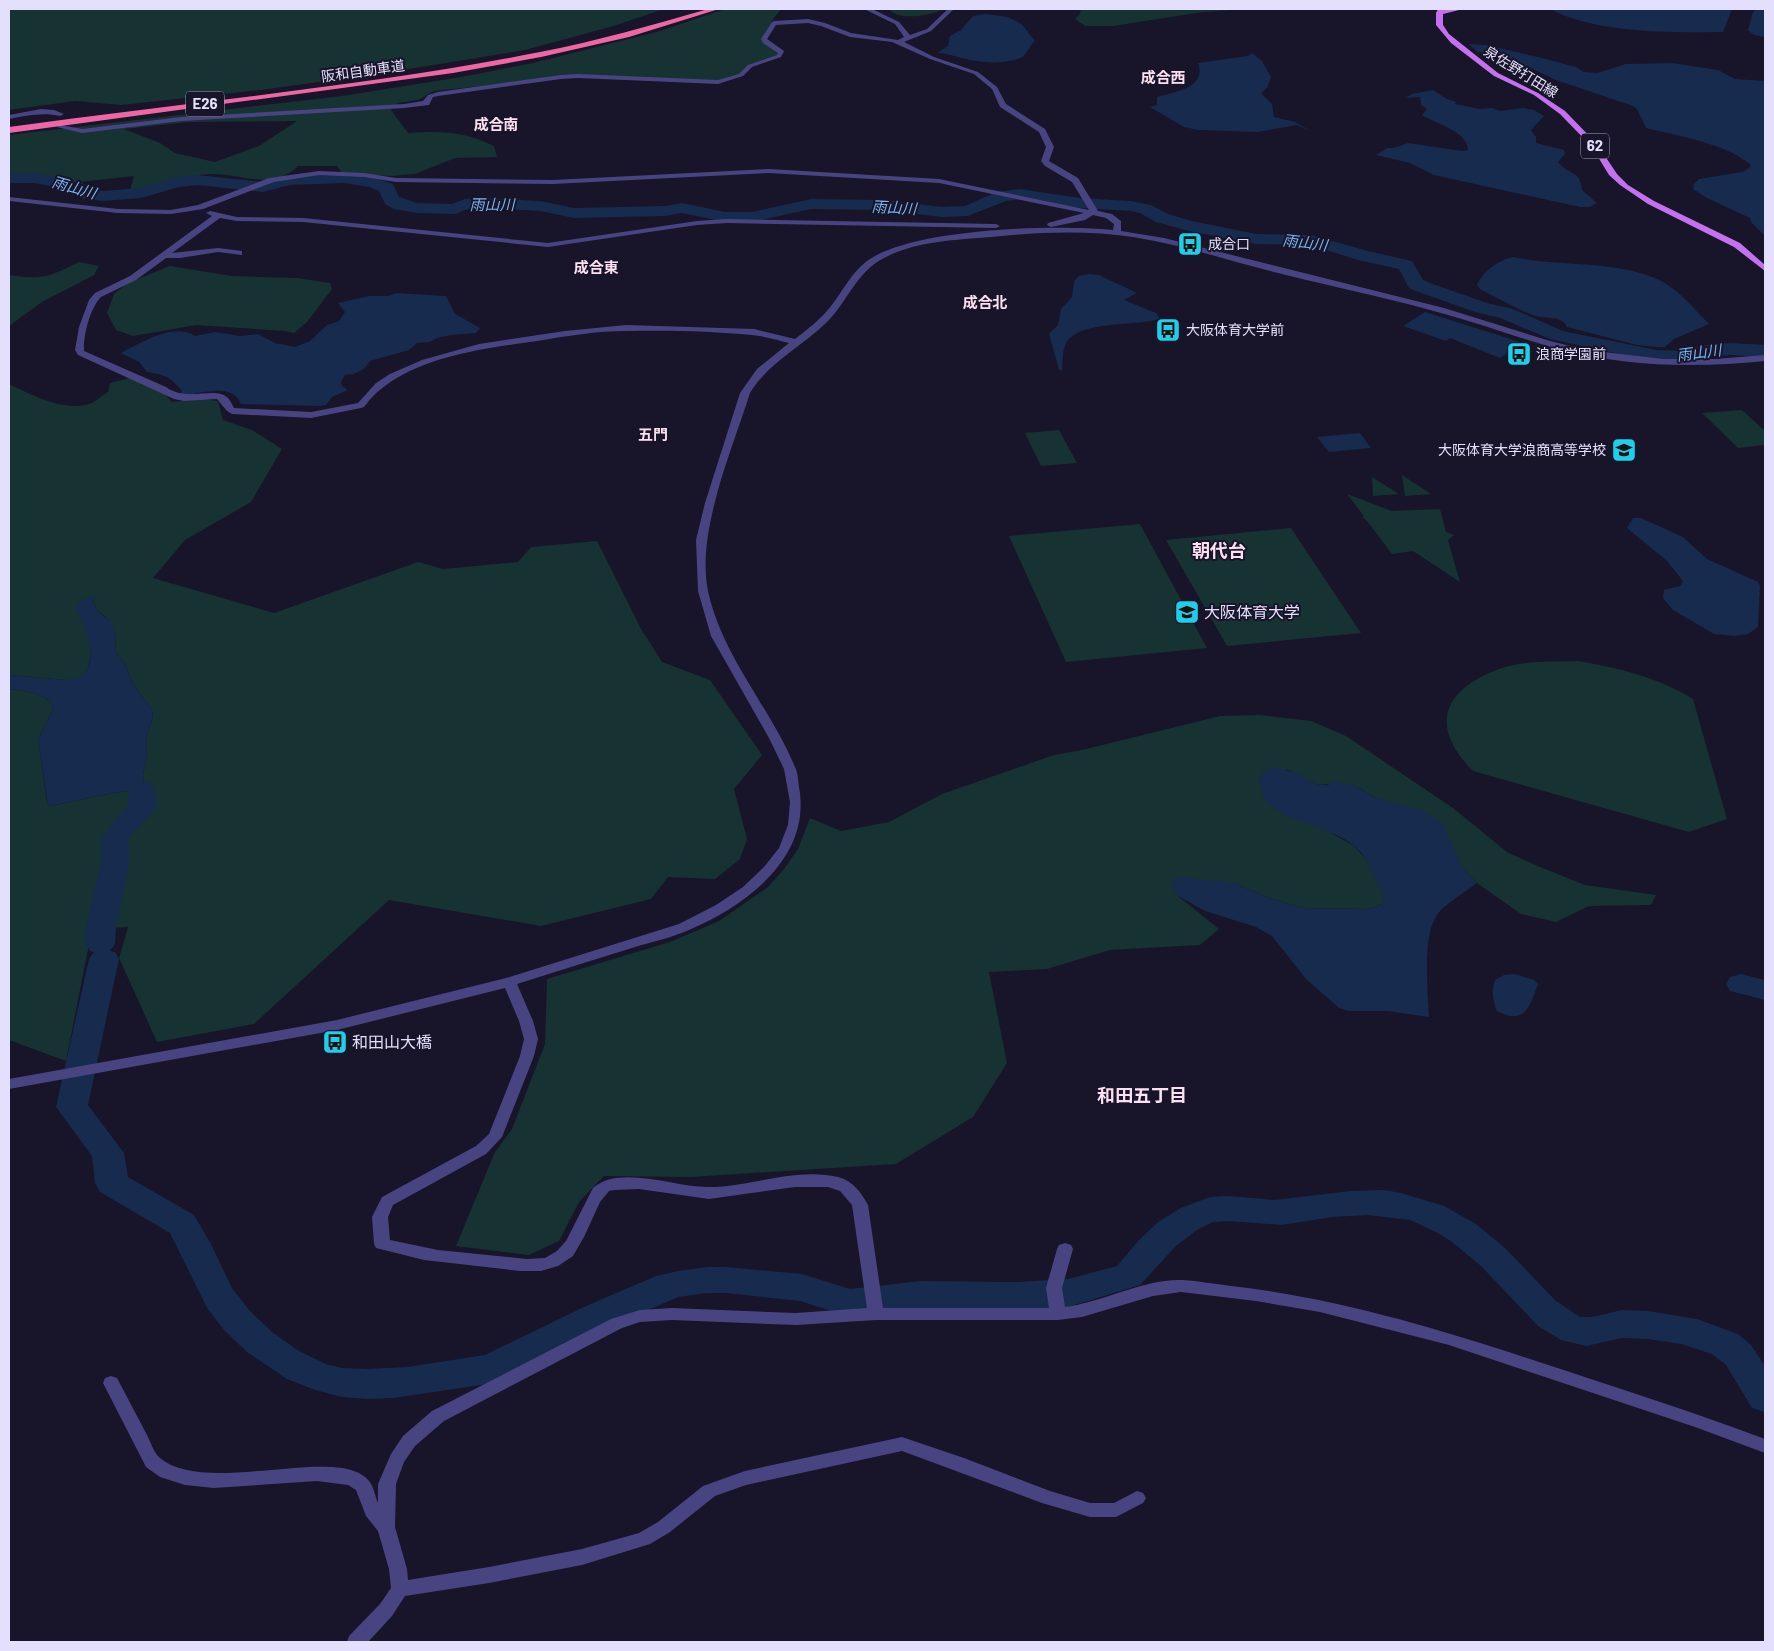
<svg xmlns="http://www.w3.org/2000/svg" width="1774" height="1651" viewBox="0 0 1774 1651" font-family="Barlow,'Noto Sans JP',sans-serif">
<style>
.green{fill:#173232;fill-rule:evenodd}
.water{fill:#172b4e}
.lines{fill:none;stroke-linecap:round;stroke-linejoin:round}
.river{fill:#172b4e;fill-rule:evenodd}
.minor{fill:#484482;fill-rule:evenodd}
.major{fill:#c471f0;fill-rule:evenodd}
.highway{fill:#ef66a4;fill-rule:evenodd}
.labels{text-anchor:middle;stroke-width:4;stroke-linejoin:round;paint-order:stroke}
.far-street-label{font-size:14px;fill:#e3dffc;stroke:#181429}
.far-poi-label{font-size:14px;fill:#e3dffc;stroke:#181429;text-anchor:start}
.far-neighbourhood-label{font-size:15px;font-weight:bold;fill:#fce0f1;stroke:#181429}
.shield{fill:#181429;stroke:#a6a2bd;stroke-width:1}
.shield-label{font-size:15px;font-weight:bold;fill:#e3dffc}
.far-water-label{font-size:15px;font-style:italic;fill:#78b5f1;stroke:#181429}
.poi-label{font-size:16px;fill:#e3dffc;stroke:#181429;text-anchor:start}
.neighbourhood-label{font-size:18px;font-weight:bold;fill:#fce0f1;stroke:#181429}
</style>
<rect width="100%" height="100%" fill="#181429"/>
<!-- green -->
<path class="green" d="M9,9H664L610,27L525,50L391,72L261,90L121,105L75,101L9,110Z
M725,9H781L773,19L764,39L782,52L779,56L751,66L741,75L718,82L578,76L434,91L418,100L397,103L391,110L408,133C442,131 462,131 494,146L497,157L455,158L415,174L390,176L342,173L337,166H298C273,191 243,174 213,174C185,174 158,189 130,190L134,176L70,183L38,176L9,177V135L342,96L461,77L533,63L660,31ZM297,121L259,146L215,162L175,153L160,143L124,129L189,122Z
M889,9H944C931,15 900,22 889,9Z
M1081,9H1248L1203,12L1113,26H1085L1075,19L1080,14Z
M79,262L99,266L94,275L42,302L9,326V275C43,280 49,277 79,262Z
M170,266L232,276L297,278L330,283L332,289L307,322L294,333L285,331L196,325L133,336L116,330L107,313L114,294L128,283Z
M130,378L161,390L172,402L202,399L218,401L223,420L252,430L282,449L251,502L185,540L153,578L274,613L418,562L443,569L518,562L531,547L597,541L640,627L662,662L710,680L762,755L734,789L747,839L740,859L715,879L668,877L651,899L541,926L389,900L254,1024L157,1042L119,958L128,927L92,929L66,1061L9,1040V689C25,691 46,692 54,708L38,739L47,802L49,806C80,801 110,791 142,790L144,787L143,775L147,755L146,738L153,716L152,710L133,684L125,664L116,652L115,633L106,617L97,610L93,602L95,597L80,616C82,621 87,628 89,634C92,646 92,667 82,676C77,680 71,680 66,680L9,675V384C32,395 65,413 92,403C97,400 103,395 108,392L110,383Z
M1742,410L1765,431V445L1738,448L1702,413Z
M1059,430L1077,463L1041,466L1025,433Z
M1402,475L1431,494L1405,496Z
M1372,477L1399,494L1373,496Z
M1347,494L1392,511L1440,509L1446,532L1454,535L1448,540L1460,582L1413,551L1392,554L1367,521L1362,517L1364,516Z
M1140,524L1207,648L1066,662L1009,536Z
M1291,528L1361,633L1227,646L1166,540Z
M1578,661C1618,668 1658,677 1693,699L1727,819L1689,832L1473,771C1429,727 1442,690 1499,669C1523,660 1553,662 1578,661Z
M1260,715L1311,721L1346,736L1453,808L1507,852L1540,867L1585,885L1656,895L1651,905L1589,906L1556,922L1521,914L1477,883L1464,870L1457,857L1390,802L1376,798L1354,785L1316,784L1286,769L1333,834L1354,846L1368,861L1384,896L1383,903L1376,907L1366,909L1303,908L1266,897L1235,883L1178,896L1219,929L1200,945L1110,950L1047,969L989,972L1007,1063L973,1117L896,1164L691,1177L604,1176L579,1202L559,1241L529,1255L456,1246L495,1152L512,1129L545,1044L547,979L670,942L719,921L768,887L784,869L798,849L810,818L841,831L889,822L942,794L1054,755L1082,750L1220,716Z"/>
<!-- water -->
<path class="water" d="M1550,9H1732L1723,32C1673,33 1594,33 1550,9Z
M1757,9H1765V37L1754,35L1748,30L1753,12Z
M985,14C999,16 1015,16 1025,28C1029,33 1030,36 1035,40L1023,57C993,68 971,60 942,53H937L948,46L950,36L961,30L973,16Z
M1468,44L1486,45L1542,58L1576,67L1584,72L1597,73L1626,64L1672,63L1718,70L1735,79L1765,81V236L1751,222L1750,218L1707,198L1693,189L1694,184L1699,179L1742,172L1748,169L1751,165C1725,143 1678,136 1646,128L1637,109L1633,106L1556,80L1509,58L1478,52Z
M1252,53L1262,61L1271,77L1267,88L1261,93L1272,104L1274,117L1295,122L1311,131L1297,125L1257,132L1199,130L1184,127L1150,107L1157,105V97C1175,92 1207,88 1198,63L1248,56Z
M1433,90L1447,99L1456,102L1455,104L1480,109L1492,108L1500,111L1523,108L1534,110L1544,116L1531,130L1536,137V143L1564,150L1565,154L1558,162C1568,175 1581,170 1582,190L1597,203L1590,207H1580L1434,175L1410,163L1376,155L1387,148H1394L1408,143L1462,151L1468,150C1468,131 1434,123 1422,115L1427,109L1421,105L1420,97L1405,98L1412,94Z
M1513,257C1559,267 1619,260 1661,281C1679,290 1695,310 1709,324L1674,339L1665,347H1656L1637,345L1567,327C1562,315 1545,319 1535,316C1516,309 1498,298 1480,289L1477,285C1483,271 1499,260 1513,257Z
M1089,274L1099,275L1135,292L1137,293L1124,300L1156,313L1159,317L1158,319C1138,327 1074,319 1065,346C1062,353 1063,362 1062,370H1059L1049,334L1058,325L1061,309L1072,297L1074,281L1079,276Z
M397,293L446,296L455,314L480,328L476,333L451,335L437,338L430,342L417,343L409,350L370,361L364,369L354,374L345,375L341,382L342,386L348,390L332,397L326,405L319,406L241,404C232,381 200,395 180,395L182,391C170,376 165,375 147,372L139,362L121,353C140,343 175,322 195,336L215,332L240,336L258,334L275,343L295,347L310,341L327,325L339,321L345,312L338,303L369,296H388Z
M1425,312L1523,343L1500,358L1450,338L1446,341L1403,326Z
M1360,433L1371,448L1329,452L1317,437Z
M1633,518H1641L1683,537L1707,559L1758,582L1760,586L1758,627L1748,634L1735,636L1714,634L1673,610L1663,598L1664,590L1680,586L1683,581L1667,561L1627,528Z
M95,596L93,602L97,610L112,623L115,633L116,652L125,664L133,684L152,710L153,716L146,738L147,755L143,775L144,787L142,790C110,791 80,801 48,806L38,739L54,708C46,692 25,691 9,689V675L66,680C105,678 89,629 75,609L79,601Z
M1274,767L1297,773L1316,784L1328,785L1334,781L1354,785L1376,798L1422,810L1442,823L1464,870L1477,883C1465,892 1450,901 1440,911C1421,931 1428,992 1429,1017L1388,1011H1349L1339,1008L1306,979L1272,936L1256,927L1205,911L1178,896L1171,885L1176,877L1235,883L1266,897L1303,908L1366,909L1376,907L1383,903C1384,894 1379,886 1375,878C1370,866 1365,854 1354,846C1327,823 1281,825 1261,794L1263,789L1258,781L1263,772Z
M1514,974L1534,980L1538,984C1530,1006 1525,1026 1497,1011C1493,1000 1491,992 1495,980L1504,975Z"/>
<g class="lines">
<!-- river -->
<path class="river" d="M9,173H35L81,182L91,189L103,191L140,188L177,177L197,175L263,182L290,175L344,173L373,177L393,184L399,197L417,203L452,204L465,199L484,198L540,201L574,208L665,206L682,203L725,212H752L811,199L882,200L942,207L965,206L996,192L1020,189L1080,198L1131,201L1151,205L1168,214L1192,221L1256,234L1311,235L1368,251L1412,261L1423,280L1430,283L1487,303L1513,309L1563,331L1656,350L1687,351L1707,345L1731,343L1765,345V357L1731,355L1709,357L1688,363L1656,362L1550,339L1500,318L1475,312L1416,291L1409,288L1399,269L1358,260L1310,245L1256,244L1189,231L1156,222L1140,213L1131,211L1080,208L1020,199L1006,201L968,216L942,217L882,210L811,209L752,222H725L682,213L665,216L574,218L540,211L484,208L468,209L455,214L417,213L394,209L385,204L379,191L369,187L344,183L290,185L263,192L197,185L179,187L141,198L103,201L80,198L70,190L35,183H9Z
M142,782L152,784L155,790L156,807L129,838V864L116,928L115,944L110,951L115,952L119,959L88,1105L124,1153L128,1177L194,1215L211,1244L232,1288L249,1310L272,1332L299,1351L326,1364L342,1368L368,1369L407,1367L485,1355L586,1306L656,1276L678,1271L707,1267H726L802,1274L850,1289L921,1281L1014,1282L1068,1279L1117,1266L1139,1240L1158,1222L1181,1208L1210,1197L1228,1196L1275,1200L1350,1191L1384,1190L1401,1193L1444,1206L1476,1224L1505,1248L1556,1301L1580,1317H1592L1622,1310L1648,1311L1697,1319L1738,1334L1751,1345L1765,1366V1412L1752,1408L1726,1365L1712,1354L1681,1344L1648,1339L1622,1338L1586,1346L1561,1340L1538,1326L1481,1266L1452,1242L1436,1232L1410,1220L1368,1215L1332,1217L1282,1225L1228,1221L1213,1222L1197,1230L1176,1246L1140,1285L1068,1307L1014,1310L921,1309L850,1317L800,1301L726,1293H707L678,1297L612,1326L508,1377L487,1384L394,1398L368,1399L342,1397L315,1390L287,1379L247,1352L224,1330L207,1308L170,1233L100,1192L95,1183L92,1156L56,1107L89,959L94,952L90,951L85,944L86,928L101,864V837L128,806L129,790L132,784Z
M1741,974L1765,980V1000L1730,991L1726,984L1730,977Z"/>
<!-- minor -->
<path class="minor" d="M864,9H872L899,22L910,35L927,29L948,9H954L931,31L904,42L934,57L978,72L997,87L1006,104L1045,129L1054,147L1049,161L1078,178L1098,211L1112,214L1121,221V231L1164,238L1444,308L1550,341L1587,350L1663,359H1715L1765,355V361C1696,368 1626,367 1558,349C1521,339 1485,325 1448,315C1393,299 1338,288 1282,274C1233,262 1183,245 1133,237C1086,230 1038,232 991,237C955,240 916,241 884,258C856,272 847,303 826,323C800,348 769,362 750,393C732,450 696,532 708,591C722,656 770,707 795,767C798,773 798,780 799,787C812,857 747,905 689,930C671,938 651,942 632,948C593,960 555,972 517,984L533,1021L538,1039L534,1056L502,1137L486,1154L393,1205L388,1217L390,1240L438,1250L527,1259L545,1258L557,1251L566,1241L593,1188C620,1164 676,1188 709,1187C751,1187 795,1167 838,1177C853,1181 861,1192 868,1205L883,1308H1049L1046,1288L1057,1249L1059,1245L1065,1243L1071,1245L1073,1249L1062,1288L1065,1307C1103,1302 1146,1278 1183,1280C1199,1281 1215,1284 1231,1286C1337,1298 1439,1329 1539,1362C1615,1387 1691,1411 1765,1439V1453L1695,1427L1449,1345L1320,1312L1256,1301L1181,1292L1153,1296L1082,1317L1058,1320H876L796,1325L672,1320L640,1322L622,1328L444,1421L415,1446L404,1462L396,1484L395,1527L407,1569L408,1580L489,1567L582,1549L639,1533L658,1522L703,1486L745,1471L902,1437L964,1458L1050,1491L1090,1503H1114L1137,1491L1143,1493L1146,1498L1143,1503L1116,1517H1090L1042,1503L902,1451L746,1485L715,1496L670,1532L650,1544L582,1565L489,1583L405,1596L392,1616L368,1642H347L349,1636L380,1604L391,1588L389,1569L378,1531L366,1516L356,1490L348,1485L317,1481L214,1488L185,1485L160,1477L146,1467L103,1383L105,1378L111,1376L117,1378C127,1397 137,1416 147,1435C151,1443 154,1453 160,1458C206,1497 340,1443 369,1481C374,1487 375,1496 378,1503V1484L391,1454L403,1436L432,1411L611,1319L640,1310L672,1308L796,1313L867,1308L852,1205L840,1191L828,1187H795L709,1199L639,1189L614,1190L609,1191L600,1202L584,1237L573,1256L558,1266L541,1271H520L424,1260L376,1248L374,1244L372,1217L382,1197L476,1146L489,1134L520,1056L524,1039L519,1021L505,988L337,1030L9,1089V1079L337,1020L506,978L679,924L716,905L743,887L764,867L779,848L788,825L790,802L784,769L769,738L711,636L698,591L696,540L705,503L740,393L757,369L789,343C777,340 764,336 752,335C713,331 667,330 627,331C597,331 566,336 537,341C481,349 400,358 364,407L361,408L311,418L232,414L227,411L217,399L184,401L174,399L78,355L75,350L79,327L89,300L95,293L130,276L212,216L206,213L210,211L237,217L303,218L548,243L697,221L727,219L996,224L1000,226L996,228L727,223L697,225L548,247L303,222L237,221L220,218L172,253L218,248L242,251V255L218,252L180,258H166L136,280L101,297C90,308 83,336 84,351L166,387C188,403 215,385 228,398C231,401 232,405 234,408L311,412L358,403L376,383L390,374L422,360L479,344L565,331L626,325L754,329L795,339C808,329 821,319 831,306C843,291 851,273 867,261C911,228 1057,224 1113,230L1114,224L1106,218L1093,215L1085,220L1051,227L1047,225L1048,223L1084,213L939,183L769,173L553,184L396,182L364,177L319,175L274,182L203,209L171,214L118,213L9,201V197L118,209L171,210L198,205L269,178L319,171L364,173L396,178L553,180L769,169L939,179L1089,210L1072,182L1045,166L1041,161L1046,147L1039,132L1000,107L992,89L974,74L930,59L892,42L850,37L821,26L808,23L776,25L767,39L784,51L781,57L752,67L743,76L718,84L578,78L561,79L438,96L433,97L429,105L404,108L181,121L82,133L57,127L61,125L82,129L181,117L404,104L423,101L428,95L438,92L561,75L578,74L718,80L739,74L748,65L777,55L778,53L763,43L761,39L772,22L774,21L808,19L825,23L851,33L898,40L904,37L895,24Z
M41,109L54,110L64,114L60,116C42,112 26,116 9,119V115Z"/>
<!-- major -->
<path class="major" d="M1438,9H1463L1443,14V25L1449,34L1498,73L1538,93L1565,111L1597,144L1617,174L1628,185L1654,201L1740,243L1765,265V271L1734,247L1648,204L1620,185L1609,175L1592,147L1560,114L1534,95L1494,76L1451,43L1436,25V13Z"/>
<!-- highway -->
<path class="highway" d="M708,9H719L629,37L541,57L453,73L9,133V127C186,102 364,87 540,52C597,41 652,25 708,9Z"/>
</g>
<!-- icons -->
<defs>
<symbol id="bus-square" viewBox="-11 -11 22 22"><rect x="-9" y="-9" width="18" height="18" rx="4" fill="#1fcee7" stroke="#181429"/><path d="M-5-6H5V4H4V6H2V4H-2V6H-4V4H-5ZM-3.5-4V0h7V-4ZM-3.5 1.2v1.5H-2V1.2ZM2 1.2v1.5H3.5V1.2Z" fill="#111"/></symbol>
<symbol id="school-square" viewBox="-11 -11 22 22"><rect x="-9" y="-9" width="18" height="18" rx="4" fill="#1fcee7" stroke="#181429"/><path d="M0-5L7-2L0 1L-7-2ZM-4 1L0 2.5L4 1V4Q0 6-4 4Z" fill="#111"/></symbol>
<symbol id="university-square" viewBox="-11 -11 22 22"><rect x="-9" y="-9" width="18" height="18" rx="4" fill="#1fcee7" stroke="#181429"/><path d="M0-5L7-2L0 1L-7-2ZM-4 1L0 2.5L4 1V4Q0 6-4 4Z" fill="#111"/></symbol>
</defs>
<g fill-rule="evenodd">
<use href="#bus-square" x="1176" y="230" width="28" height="28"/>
<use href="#bus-square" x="1154" y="316" width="28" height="28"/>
<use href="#bus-square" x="1505" y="340" width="28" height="28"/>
<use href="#school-square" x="1610" y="436" width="28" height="28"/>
<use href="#university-square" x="1173" y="598" width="28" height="28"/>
<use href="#bus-square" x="321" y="1028" width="28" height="28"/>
</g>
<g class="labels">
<!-- far-street labels -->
<g class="far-street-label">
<text transform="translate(363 71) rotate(-8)" y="5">阪和自動車道</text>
<text transform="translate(1521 72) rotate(32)" y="5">泉佐野打田線</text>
</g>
<!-- far-poi labels -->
<g class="far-poi-label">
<text x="1208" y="249">成合口</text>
<text x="1186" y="335">大阪体育大学前</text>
<text x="1536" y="359">浪商学園前</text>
<text x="1606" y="455" text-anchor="end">大阪体育大学浪商高等学校</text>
</g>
<!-- far-neighbourhood labels -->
<g class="far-neighbourhood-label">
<text x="1163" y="83">成合西</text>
<text x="496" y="130">成合南</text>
<text x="596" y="273">成合東</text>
<text x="985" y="308">成合北</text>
<text x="653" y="440">五門</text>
</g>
<!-- shield labels -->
<g class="shield">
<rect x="186" y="91.5" width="38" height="25" rx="4"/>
<rect x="1581" y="133.5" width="28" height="25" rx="4"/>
</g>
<g class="shield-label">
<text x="205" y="109">E26</text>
<text x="1595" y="151">62</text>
</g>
<!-- far-water labels -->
<g class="far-water-label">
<text transform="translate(74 188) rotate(16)" y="5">雨山川</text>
<text x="492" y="210">雨山川</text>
<text transform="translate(894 208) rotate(3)" y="5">雨山川</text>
<text transform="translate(1305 243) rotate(7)" y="5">雨山川</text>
<text transform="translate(1699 353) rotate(-7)" y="5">雨山川</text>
</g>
<!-- poi labels -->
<g class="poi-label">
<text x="1204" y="618">大阪体育大学</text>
<text x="352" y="1048">和田山大橋</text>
</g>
<!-- neighbourhood labels -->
<g class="neighbourhood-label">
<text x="1219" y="557">朝代台</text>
<text x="1142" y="1102">和田五丁目</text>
</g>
</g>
<!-- border -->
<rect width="1774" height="1651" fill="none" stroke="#e3dffc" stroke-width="20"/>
</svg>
